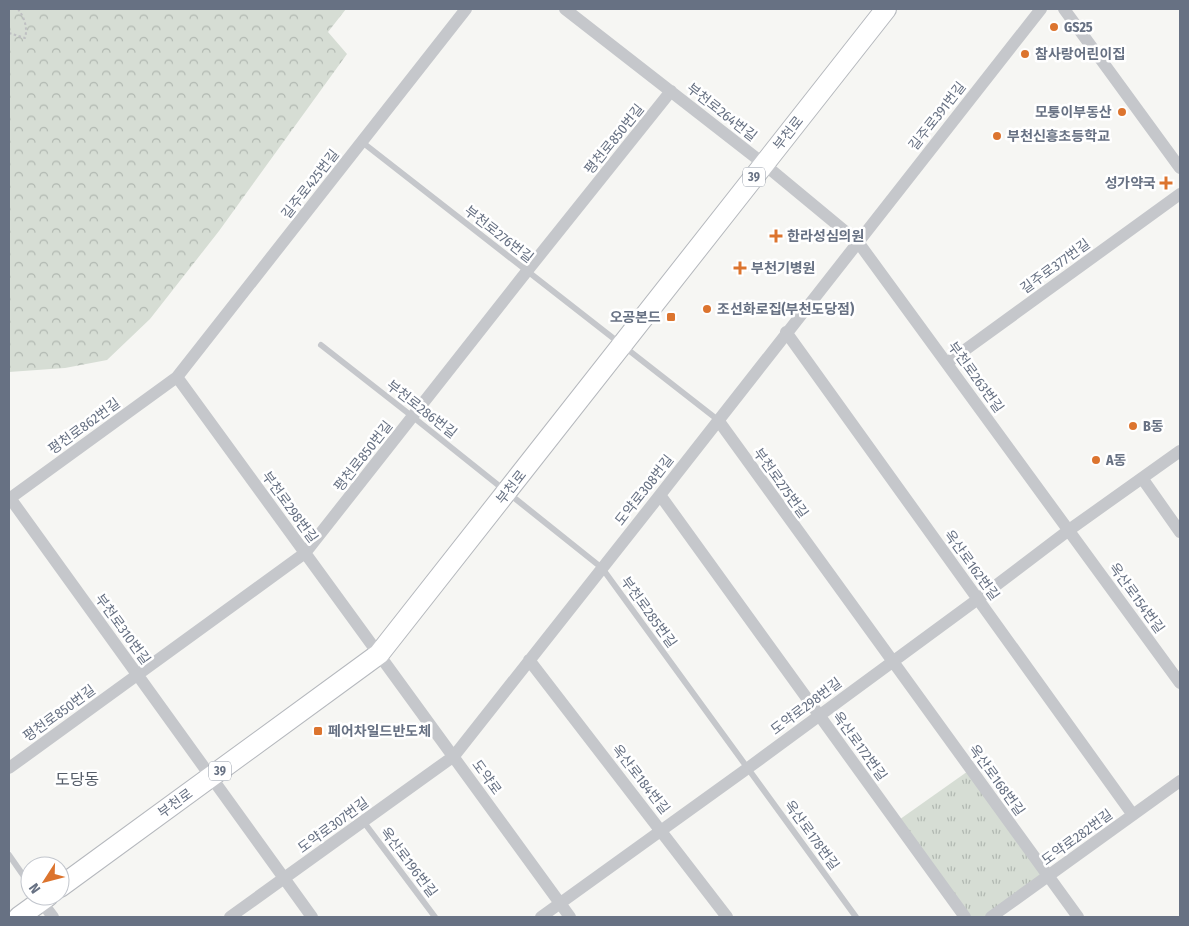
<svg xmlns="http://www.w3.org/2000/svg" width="1189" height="926" viewBox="0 0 1189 926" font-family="'Fira Sans Condensed','Noto Sans KR',sans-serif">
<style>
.forest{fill:url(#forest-crowns)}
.park{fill:url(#park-tufts)}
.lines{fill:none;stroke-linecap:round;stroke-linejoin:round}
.primary-casing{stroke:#b5b8bd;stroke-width:22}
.path{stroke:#bebfc2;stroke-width:2;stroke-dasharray:2.5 2.5;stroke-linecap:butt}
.lane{stroke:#c5c7cb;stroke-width:6}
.street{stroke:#c5c7cb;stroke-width:12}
.primary{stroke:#fff;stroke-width:20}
.poi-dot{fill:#dc742e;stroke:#fff;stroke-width:2}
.labels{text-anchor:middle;stroke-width:5;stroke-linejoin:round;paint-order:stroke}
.shield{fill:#fff;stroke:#959ca8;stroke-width:1}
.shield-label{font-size:12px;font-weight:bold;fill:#677183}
.poi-label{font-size:14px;font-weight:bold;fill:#677183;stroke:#fff;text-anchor:start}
.street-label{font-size:14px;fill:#677183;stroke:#fff}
.quarter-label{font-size:16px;fill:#545c68;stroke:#fff}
</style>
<defs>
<pattern id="forest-crowns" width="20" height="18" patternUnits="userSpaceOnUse" patternTransform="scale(1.25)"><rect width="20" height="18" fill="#d6ddd4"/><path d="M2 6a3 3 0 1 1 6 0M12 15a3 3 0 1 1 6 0" fill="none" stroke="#b1b8b1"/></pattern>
<pattern id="park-tufts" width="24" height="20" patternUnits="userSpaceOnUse" patternTransform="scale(1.25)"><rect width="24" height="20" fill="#d6ddd4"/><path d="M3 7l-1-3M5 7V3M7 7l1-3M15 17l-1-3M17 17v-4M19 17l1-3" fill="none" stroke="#b1b8b1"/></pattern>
</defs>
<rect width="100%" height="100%" fill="#f6f6f3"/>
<!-- forest -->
<path class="forest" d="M9,9H346L328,32L347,54L219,231L150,319L107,360L65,368L9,372Z"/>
<!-- park -->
<path class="park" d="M971,769L1048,876L991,917H965L896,822Z"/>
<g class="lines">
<defs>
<path id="primary" d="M60,887L379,654L886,9
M19,917L48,896"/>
</defs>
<!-- primary casing -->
<use href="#primary" class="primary-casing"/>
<!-- path -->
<path class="path" d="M9,33L25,38C28,27 24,17 18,9"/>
<!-- lane -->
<path class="lane" d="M362,142L718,420
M321,345L413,417L602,568L856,917
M363,821L435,917
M9,855L30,885"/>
<!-- street -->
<path class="street" d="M565,9L764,164L858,242L1180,683
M1064,9L1180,168
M786,332L1133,815
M947,363L1180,194
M177,377L570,917
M718,420L1078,917
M1142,478L1180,532
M660,495L965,917
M10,498L312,917
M9,499L177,377L466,9
M529,660L727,917
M9,768L305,553L527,271L671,91
M41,901L53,917
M230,917L454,756L660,495L1041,9
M541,917L748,768L978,599L1069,530L1180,451
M991,917L1180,781"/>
<!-- primary -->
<use href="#primary" class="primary"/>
</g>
<!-- markers -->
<g class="poi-dot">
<circle cx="1054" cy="27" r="5"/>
<circle cx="1025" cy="54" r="5"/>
<circle cx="1122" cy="112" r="5"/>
<circle cx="997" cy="136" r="5"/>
<path d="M1163.5 175.5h5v5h5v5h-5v5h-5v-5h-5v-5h5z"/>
<path d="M773.5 228.5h5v5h5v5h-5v5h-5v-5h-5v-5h5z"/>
<path d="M737.5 260.5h5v5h5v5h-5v5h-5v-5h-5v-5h5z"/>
<circle cx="707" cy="309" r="5"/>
<rect x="666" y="312" width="10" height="10" rx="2.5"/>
<circle cx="1133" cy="426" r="5"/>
<circle cx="1096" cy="460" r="5"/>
<rect x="313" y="726" width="10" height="10" rx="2.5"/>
</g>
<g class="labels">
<!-- shield labels -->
<g class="shield">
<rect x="743" y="167.5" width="22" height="19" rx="4"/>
<rect x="209" y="761.5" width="22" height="19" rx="4"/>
</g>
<g class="shield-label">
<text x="754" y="181">39</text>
<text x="220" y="775">39</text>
</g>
<!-- poi labels -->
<g class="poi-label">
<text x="1064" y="32">GS25</text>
<text x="1035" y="59">참사랑어린이집</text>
<text x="1112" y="117" text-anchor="end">모퉁이부동산</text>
<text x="1007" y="141">부천신흥초등학교</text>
<text x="1156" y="188" text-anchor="end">성가약국</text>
<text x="787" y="241">한라성심의원</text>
<text x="751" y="273">부천기병원</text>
<text x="717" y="314">조선화로집(부천도당점)</text>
<text x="661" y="322" text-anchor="end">오공본드</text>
<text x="1143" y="431">B동</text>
<text x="1106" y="465">A동</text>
<text x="328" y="736">페어차일드반도체</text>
</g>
<!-- street labels -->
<g class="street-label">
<text transform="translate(722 112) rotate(38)" y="5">부천로264번길</text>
<text transform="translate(937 116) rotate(-52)" y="5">길주로391번길</text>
<text transform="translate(788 133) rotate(-52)" y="5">부천로</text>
<text transform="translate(614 139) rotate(-51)" y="5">평천로850번길</text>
<text transform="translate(310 184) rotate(-52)" y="5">길주로425번길</text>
<text transform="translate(499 234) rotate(38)" y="5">부천로276번길</text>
<text transform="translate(1055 266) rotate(-36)" y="5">길주로377번길</text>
<text transform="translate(976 377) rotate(54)" y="5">부천로263번길</text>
<text transform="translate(422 409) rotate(38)" y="5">부천로286번길</text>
<text transform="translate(84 426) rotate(-36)" y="5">평천로862번길</text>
<text transform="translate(363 456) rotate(-52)" y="5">평천로850번길</text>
<text transform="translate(781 483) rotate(54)" y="5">부천로275번길</text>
<text transform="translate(511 487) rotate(-52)" y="5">부천로</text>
<text transform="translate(644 490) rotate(-52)" y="5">도약로308번길</text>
<text transform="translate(290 507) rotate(54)" y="5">부천로298번길</text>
<text transform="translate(972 565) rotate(54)" y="5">옥산로162번길</text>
<text transform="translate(1137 598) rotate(54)" y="5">옥산로154번길</text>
<text transform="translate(649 612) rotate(54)" y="5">부천로285번길</text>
<text transform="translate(123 629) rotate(54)" y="5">부천로310번길</text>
<text transform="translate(806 706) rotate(-37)" y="5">도약로298번길</text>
<text transform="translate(59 713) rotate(-36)" y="5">평천로850번길</text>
<text transform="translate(860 746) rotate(54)" y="5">옥산로172번길</text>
<text transform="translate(487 777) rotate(54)" y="5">도약로</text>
<text transform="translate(641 779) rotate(52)" y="5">옥산로184번길</text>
<text transform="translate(997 780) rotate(54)" y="5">옥산로168번길</text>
<text transform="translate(175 803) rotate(-36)" y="5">부천로</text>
<text transform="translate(333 825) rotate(-36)" y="5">도약로307번길</text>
<text transform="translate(812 835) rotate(54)" y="5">옥산로178번길</text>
<text transform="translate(1077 837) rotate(-36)" y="5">도약로282번길</text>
<text transform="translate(409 862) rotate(53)" y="5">옥산로196번길</text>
</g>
<!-- quarter labels -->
<g class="quarter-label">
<text x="77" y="785">도당동</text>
</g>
</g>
<!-- border -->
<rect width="1189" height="926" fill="none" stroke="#677183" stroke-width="20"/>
<!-- north arrow -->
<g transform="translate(45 881) rotate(234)"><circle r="24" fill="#ffffff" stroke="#c2c6cd"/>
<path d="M0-4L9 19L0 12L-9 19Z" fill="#dc742e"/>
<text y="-8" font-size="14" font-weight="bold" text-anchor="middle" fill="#677183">N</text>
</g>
</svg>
